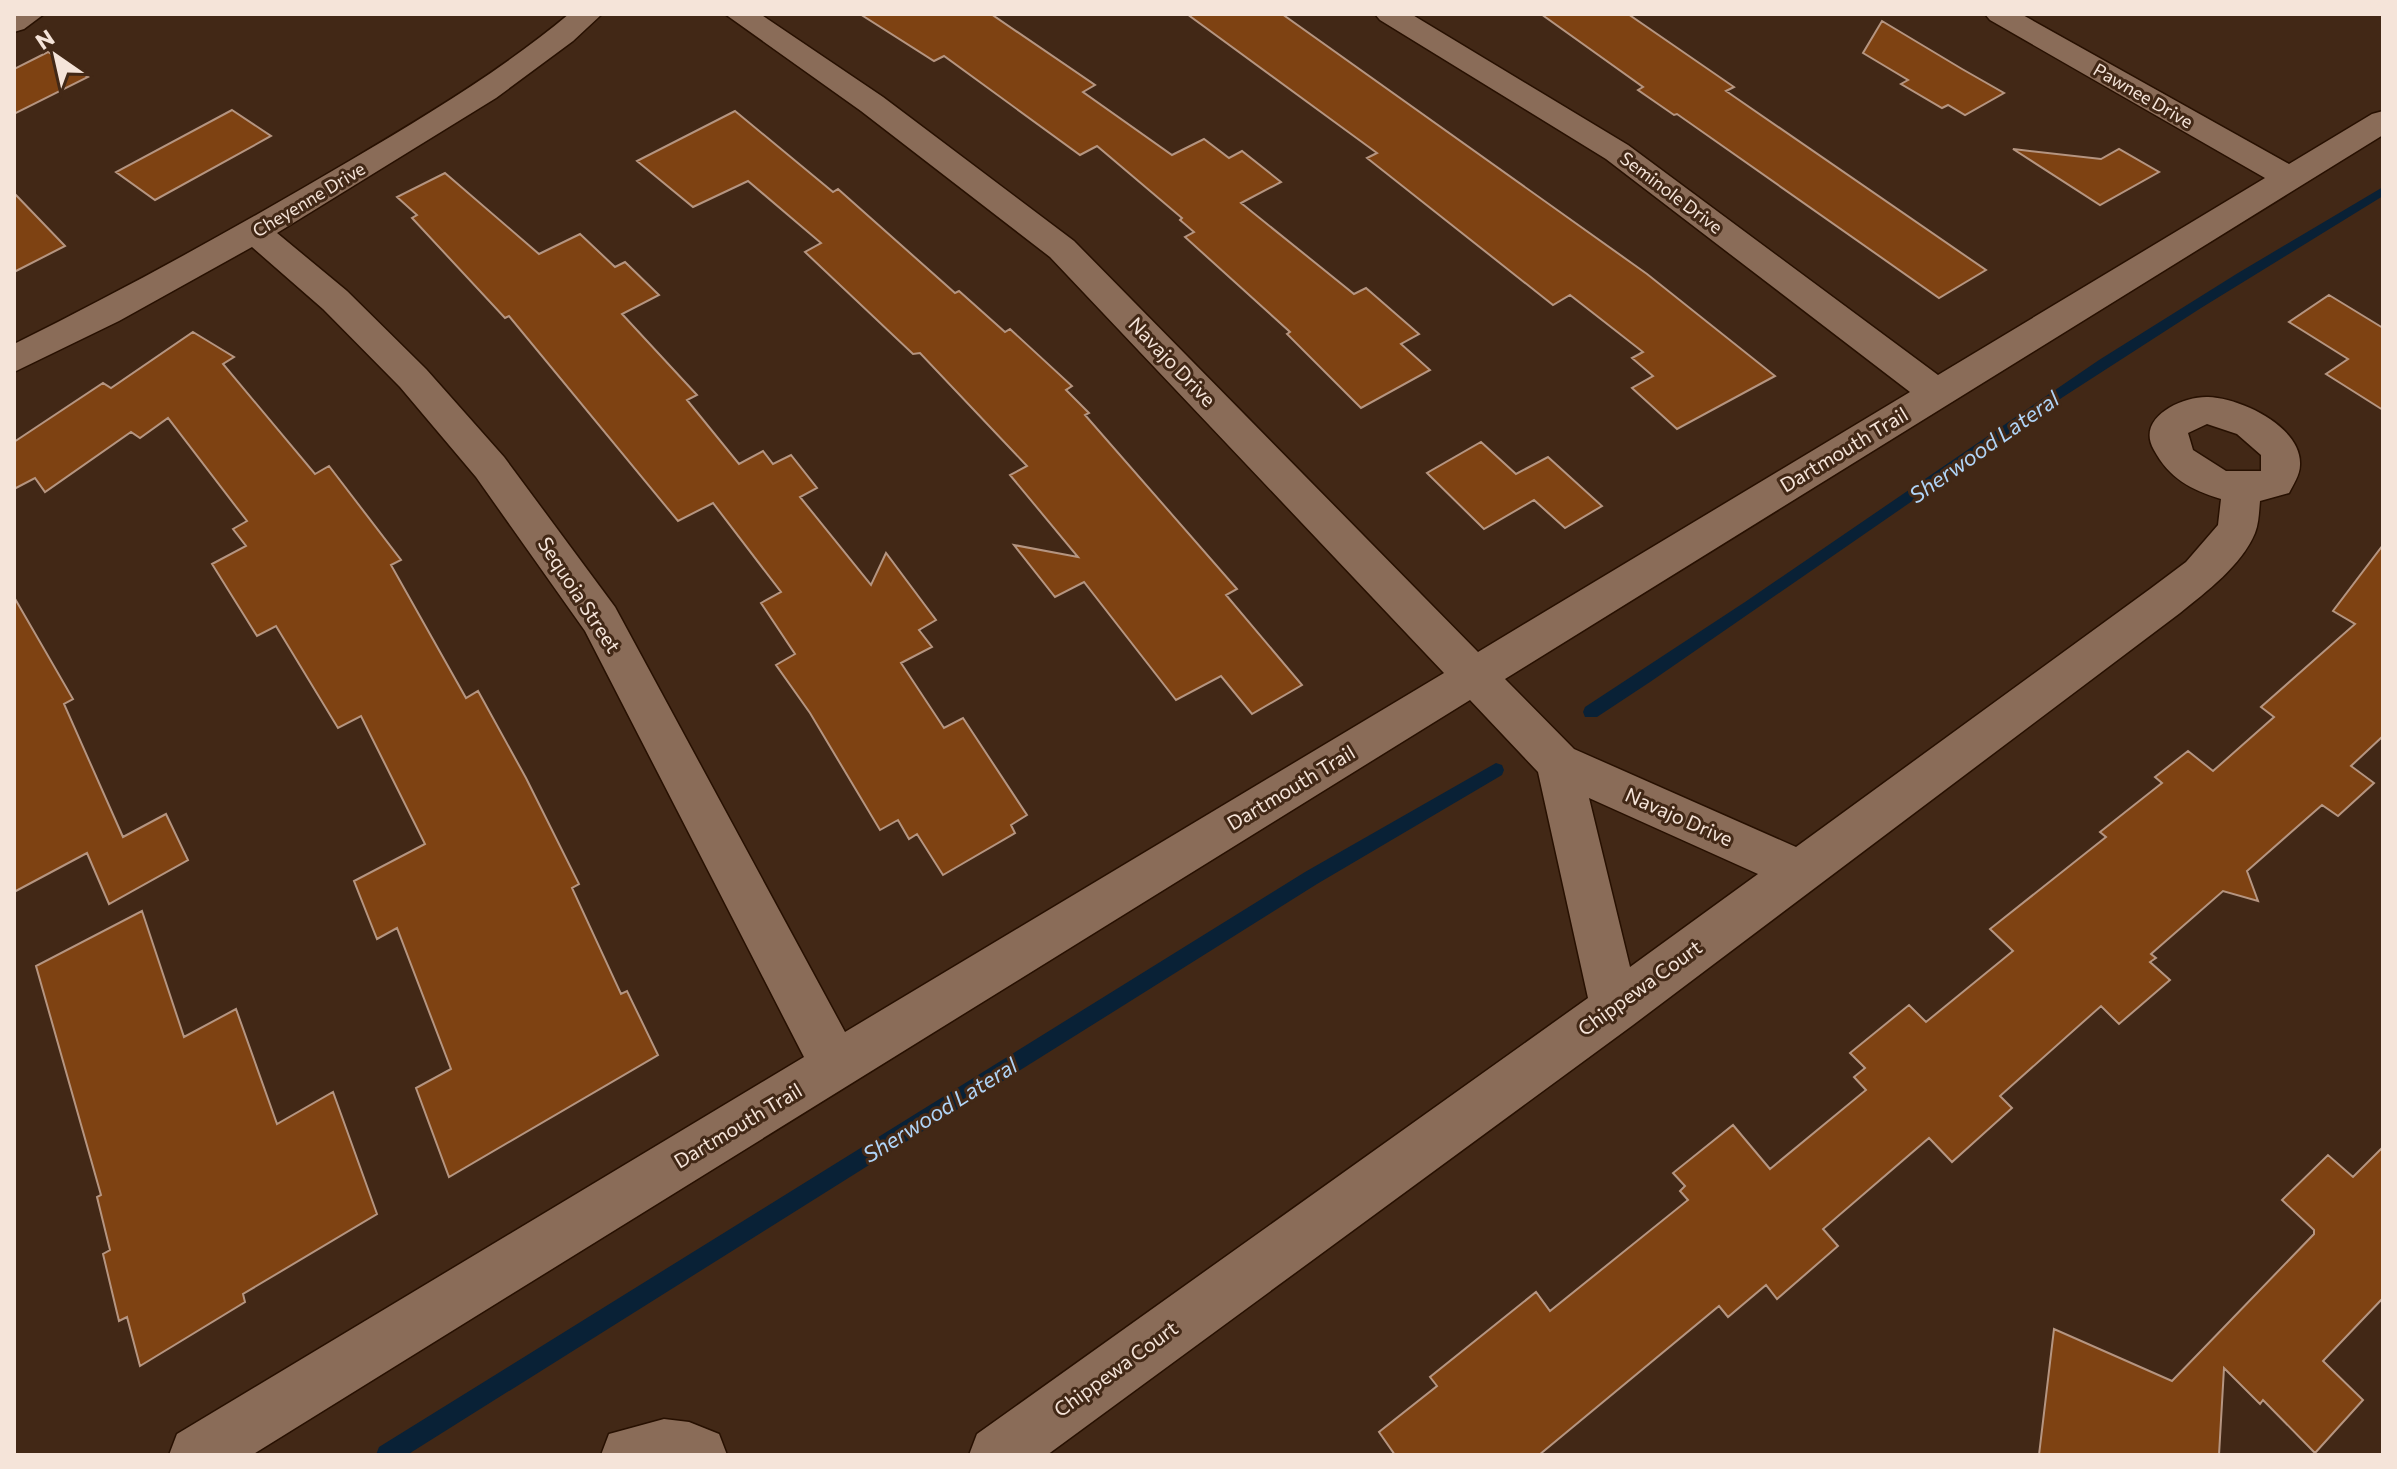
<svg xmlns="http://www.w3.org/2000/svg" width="2397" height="1469" viewBox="0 0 2397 1469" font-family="Commissioner,sans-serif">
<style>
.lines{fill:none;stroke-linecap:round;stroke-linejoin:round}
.stream{fill:#092136;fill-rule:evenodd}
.building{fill:#7e4212;stroke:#b59581;stroke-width:2}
.street-casing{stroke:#271001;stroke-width:3}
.street{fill:#8a6c58;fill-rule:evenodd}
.labels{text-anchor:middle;stroke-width:6;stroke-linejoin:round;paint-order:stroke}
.far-street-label{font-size:18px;fill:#f5e4d9;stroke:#422816}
.street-label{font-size:20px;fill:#f5e4d9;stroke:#422816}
.water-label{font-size:22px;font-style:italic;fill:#b0d4f7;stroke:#422816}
</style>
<rect width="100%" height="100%" fill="#422816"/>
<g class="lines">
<!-- stream -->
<path class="stream" d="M2383,187V196L2201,308L2063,397L1650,682L1597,717H1585L1583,712L1585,707L1745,602L2099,360L2238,273Z
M1496,763L1502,765L1504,770L1502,775L1317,884L407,1455H376L379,1447L1305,872Z"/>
</g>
<!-- building -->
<path class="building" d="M860,14H991L1095,85L1083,92L1172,155L1204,139L1229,158L1242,151L1281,182L1241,203L1354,294L1366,288L1419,334L1401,344L1430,370L1361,408L1287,334L1290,332L1185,237L1194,232L1180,220L1182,218L1097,146L1080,155L944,56L934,61Z
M1187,14H1282L1647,274L1775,376L1677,429L1632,388L1653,376L1632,358L1643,352L1570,295L1553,305L1367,158L1377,153Z
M1541,14H1628L1734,87L1726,91L1986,270L1939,298L1677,114L1674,115L1638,90L1643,87Z
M1882,21L1962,69L2004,93L1965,115L1948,105L1942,108L1901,84L1908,80L1863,53Z
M48,52L88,77L14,114V69Z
M232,110L271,136L155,200L116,172Z
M735,111L833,192L838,189L955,293L959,291L1005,332L1010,329L1072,386L1066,390L1089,413L1085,415L1237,589L1226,595L1302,685L1252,714L1221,676L1176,700L1084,582L1055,597L1014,545L1078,557L1010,475L1027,466L920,353L913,354L805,252L821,243L748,181L693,207L637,161Z
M2013,149L2101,159L2119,149L2159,172L2100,205Z
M445,173L539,254L580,234L615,267L625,262L659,295L622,314L697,395L687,400L739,464L763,451L773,464L791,455L817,488L800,497L871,585L886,553L936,620L919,630L932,647L901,663L944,728L963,718L1027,815L1011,825L1015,833L943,875L917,834L909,839L898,820L880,830L810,713L776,665L795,654L761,603L781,592L713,503L678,521L509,316L505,318L412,218L417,215L397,197Z
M14,193L65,246L14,272Z
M2329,295L2383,328V410L2326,374L2348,359L2289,322Z
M193,332L234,357L223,364L315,474L329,466L401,560L391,565L466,698L478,691L526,778L579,884L572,888L621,994L627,991L658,1055L449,1177L416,1088L451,1069L397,928L377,939L354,881L425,844L361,716L338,728L276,626L257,636L212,564L246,546L233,529L247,521L168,418L140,438L131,432L45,492L35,478L14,489V442L103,383L111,388Z
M1481,442L1516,474L1548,457L1602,506L1565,528L1534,500L1484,529L1427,473Z
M2383,545V736L2351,766L2374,783L2338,816L2322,805L2247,871L2258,901L2223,891L2151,954L2156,958L2150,962L2170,980L2119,1024L2101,1006L2000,1096L2012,1108L1952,1162L1929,1138L1823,1229L1838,1246L1777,1299L1766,1285L1728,1317L1719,1306L1539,1455H1395L1379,1432L1437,1386L1430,1377L1536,1292L1550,1311L1688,1200L1680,1191L1685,1186L1673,1173L1733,1125L1770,1169L1866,1090L1854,1077L1865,1068L1850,1053L1909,1005L1926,1022L2013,951L1990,929L2106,837L2100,832L2162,783L2155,777L2188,751L2213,771L2274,717L2261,707L2355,624L2333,611Z
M14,597L73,699L64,704L123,837L166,814L188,860L109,904L87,853L14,892Z
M142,911L184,1037L236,1009L277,1124L333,1092L377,1214L243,1294L245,1302L140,1366L127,1317L119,1321L103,1254L110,1250L97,1197L101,1195L36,966Z
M2383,1147V1298L2323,1361L2363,1400L2315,1453L2263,1400L2260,1404L2224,1368L2219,1455H2039L2054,1329L2172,1381L2314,1234V1230L2282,1200L2328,1155L2353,1177Z"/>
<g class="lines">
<defs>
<path id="street" d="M14,14H44L24,29L14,32Z
M569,14H602L573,41L496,98L277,233L347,291L426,369L504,457L615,607L845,1032L1444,673L1050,257L861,111L725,14H760L883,97L1074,241L1478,652L1910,392L1606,159L1380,20L1375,14H1411L1628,145L1938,375L2265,178L1990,20L1985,14H2021L2289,164L2372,114L2383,111V135L1505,679L1574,749L1796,847L2150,589L2186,562L2218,525L2221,499C2191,490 2169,478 2154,450C2135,418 2182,396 2208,397C2241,398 2302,427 2300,465C2300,475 2293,485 2289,493L2260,501C2259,511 2259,523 2255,533C2242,565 2206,592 2180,613L1633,1025L1047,1455H969L977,1434L1588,998L1538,772L1470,700L252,1455H169L177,1434L804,1057L585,631L476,477L400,387L323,309L252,247L119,321L14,372V344C129,287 241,225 351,160C427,115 502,70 569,14ZM2207,424L2237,434L2261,455V471H2226L2193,450L2188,433ZM1589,798L1758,874L1630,967Z
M664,1419L689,1422L719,1434L727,1455H601L609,1434Z"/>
</defs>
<!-- street casing -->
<use href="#street" class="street-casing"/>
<!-- street -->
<use href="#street" class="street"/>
</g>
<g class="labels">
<!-- far-street labels -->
<g class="far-street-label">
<text transform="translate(2143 96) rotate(30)" y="6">Pawnee Drive</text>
<text transform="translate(1671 193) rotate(37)" y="6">Seminole Drive</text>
<text transform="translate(309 200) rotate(-31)" y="6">Cheyenne Drive</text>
</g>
<!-- street labels -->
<g class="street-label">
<text transform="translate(1172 362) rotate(46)" y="7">Navajo Drive</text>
<text transform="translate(1844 450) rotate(-31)" y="7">Dartmouth Trail</text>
<text transform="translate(579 595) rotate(57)" y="7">Sequoia Street</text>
<text transform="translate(1291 788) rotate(-31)" y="7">Dartmouth Trail</text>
<text transform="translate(1679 817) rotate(24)" y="7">Navajo Drive</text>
<text transform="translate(1640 988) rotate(-36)" y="7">Chippewa Court</text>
<text transform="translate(738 1126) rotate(-31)" y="7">Dartmouth Trail</text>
<text transform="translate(1116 1369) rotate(-36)" y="7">Chippewa Court</text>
</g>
<!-- water labels -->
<g class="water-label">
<text transform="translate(1984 447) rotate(-35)" y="8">Sherwood Lateral</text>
<text transform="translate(940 1110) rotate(-32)" y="8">Sherwood Lateral</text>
</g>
</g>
<!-- border -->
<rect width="2397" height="1469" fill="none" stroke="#f5e4d9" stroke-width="32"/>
<!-- north arrow -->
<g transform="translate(56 56) rotate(326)" stroke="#422816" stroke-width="6" paint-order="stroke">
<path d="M0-6L14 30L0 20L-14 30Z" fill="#f5e4d9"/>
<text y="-12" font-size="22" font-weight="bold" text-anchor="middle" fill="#f5e4d9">N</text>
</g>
</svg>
